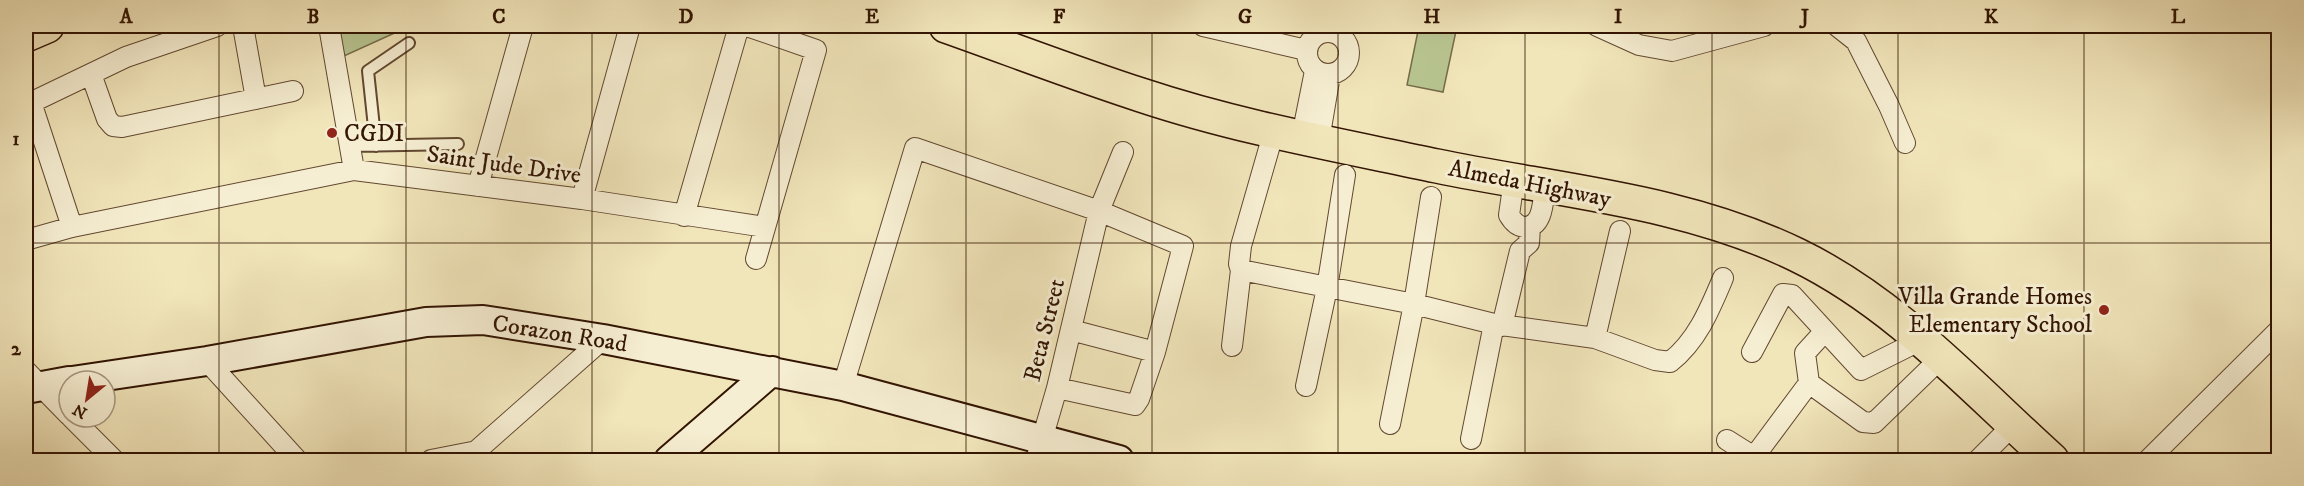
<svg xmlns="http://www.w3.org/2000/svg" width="2304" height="486" viewBox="0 0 2304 486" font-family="'IM FELL DW Pica',serif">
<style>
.green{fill:#b8c591;stroke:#756c4a;stroke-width:1.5}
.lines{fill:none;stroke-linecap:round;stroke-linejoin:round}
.lane-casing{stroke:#624830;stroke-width:14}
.street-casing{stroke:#624830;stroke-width:22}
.secondary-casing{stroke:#321402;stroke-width:32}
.highway-casing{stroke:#321402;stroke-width:36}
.lane{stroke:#f6eed2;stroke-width:10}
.street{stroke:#f6eed2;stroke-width:20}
.secondary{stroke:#f6eed2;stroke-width:28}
.highway{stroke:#f1e5ba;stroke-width:33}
.grid{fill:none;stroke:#321402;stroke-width:1.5;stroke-opacity:0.55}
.poi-dot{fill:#8f2418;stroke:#f6eed2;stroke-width:2}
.labels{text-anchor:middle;stroke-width:6;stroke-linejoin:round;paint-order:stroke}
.poi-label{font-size:24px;fill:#321402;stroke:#f6eed2;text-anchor:start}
.street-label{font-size:24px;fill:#321402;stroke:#f6eed2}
.neatline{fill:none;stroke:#321402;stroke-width:2}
.grid-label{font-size:20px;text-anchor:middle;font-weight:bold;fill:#321402}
</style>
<rect width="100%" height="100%" fill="#f1e5ba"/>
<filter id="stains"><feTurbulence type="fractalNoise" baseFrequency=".00333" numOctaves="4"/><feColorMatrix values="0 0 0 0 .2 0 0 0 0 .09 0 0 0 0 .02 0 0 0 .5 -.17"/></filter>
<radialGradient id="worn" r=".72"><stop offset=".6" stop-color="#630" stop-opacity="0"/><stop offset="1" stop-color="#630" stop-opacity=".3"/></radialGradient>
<!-- green -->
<path class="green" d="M338,26H410L344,56Z
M1419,26H1431L1456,31L1443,92L1407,85Z"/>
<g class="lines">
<defs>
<path id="lane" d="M350,146L458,144
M376,146L368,71L409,43"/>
<path id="street" d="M243,26L256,99
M329,26L354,170
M747,26L816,50L756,259
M1203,26L1306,50
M1597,26L1639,45L1672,51L1764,26
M1837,26L1856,41L1889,106L1905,143
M1307 53a21 21 0 1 1 42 0a21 21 0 1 1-42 0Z
M91,74L107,119L113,126L122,127L293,91
M31,102L72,227
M26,105L126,57L217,26
M1274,131L1241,246L1239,264L1241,270L1414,304L1494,324L1595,338L1655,360L1670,362C1697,341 1710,309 1723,278
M1302,136L1315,71
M1319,140L1330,75
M1514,180L1509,215C1513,222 1517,226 1524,227C1544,228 1543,199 1545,186
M478,186L523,26
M582,199L630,26
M684,216L739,26
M26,240L72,227L354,170L582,199L765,227
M1502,326L1520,251L1529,243L1530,226
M1071,330L1155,352
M1595,338L1620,231
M1232,346L1241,270
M1752,352L1783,294L1792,295L1861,370L1921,340
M207,361L297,460
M26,371L69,415
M1809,383L1805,353L1825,331
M843,386L915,148L1099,211L1183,246L1155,352L1139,399L1135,405L1057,388
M1306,386L1327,288L1345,175
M71,417L114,460
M1390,424L1414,304L1431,197
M1471,439L1494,324
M1727,440L1754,457L1809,383L1863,422L1874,423L1942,357
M431,460L477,451
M466,460L603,339
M1036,460L1057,388L1099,211L1123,152
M1978,460L2013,425
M2148,460L2278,331"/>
<path id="secondary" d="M72,381L207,361L426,322L483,320L603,339L843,386L1119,460
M26,389L69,381
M669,460L772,371"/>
<path id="highway" d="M946,26C1011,49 1076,74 1141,95C1237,127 1338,145 1437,166C1558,191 1684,200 1797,255C1896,303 1971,387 2052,460
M26,35L47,26"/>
</defs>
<!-- lane casing -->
<use href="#lane" class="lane-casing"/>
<!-- street casing -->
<use href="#street" class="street-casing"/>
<!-- secondary casing -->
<use href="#secondary" class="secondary-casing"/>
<!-- highway casing -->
<use href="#highway" class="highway-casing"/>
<!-- lane -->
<use href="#lane" class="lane"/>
<!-- street -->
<use href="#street" class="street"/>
<!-- secondary -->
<use href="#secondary" class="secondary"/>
<!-- highway -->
<use href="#highway" class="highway"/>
</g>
<!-- grid -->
<path class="grid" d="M219,26V460M406,26V460M592,26V460M779,26V460M966,26V460M1152,26V460M1338,26V460M1525,26V460M1712,26V460M1898,26V460M2084,26V460M26,243H2278"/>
<!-- markers -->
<g class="poi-dot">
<circle cx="332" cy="133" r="6"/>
<circle cx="2104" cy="310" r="6"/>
</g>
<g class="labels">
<!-- poi labels -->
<g class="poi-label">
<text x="344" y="141">CGDI</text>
<text x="2092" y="304" text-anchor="end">Villa Grande Homes<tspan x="2092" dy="28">Elementary School</tspan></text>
</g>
<!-- street labels -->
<g class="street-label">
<text transform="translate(504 164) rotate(8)" y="8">Saint Jude Drive</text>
<text transform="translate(1530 183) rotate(11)" y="8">Almeda Highway</text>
<text transform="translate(1044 330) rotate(-76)" y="8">Beta Street</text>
<text transform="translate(560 333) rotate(9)" y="8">Corazon Road</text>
</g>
</g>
<!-- margin -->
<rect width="2304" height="486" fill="none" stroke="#f1e5ba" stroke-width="66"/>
<!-- north arrow -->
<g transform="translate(87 399) rotate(210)"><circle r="28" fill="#f6eed2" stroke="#a8977f" stroke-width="1.5"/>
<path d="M0-4.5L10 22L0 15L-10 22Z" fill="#8f2418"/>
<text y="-9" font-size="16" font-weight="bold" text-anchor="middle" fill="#321402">N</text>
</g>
<rect x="33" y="33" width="2238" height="420" class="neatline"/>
<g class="grid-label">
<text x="126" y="23">A</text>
<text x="313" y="23">B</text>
<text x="499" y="23">C</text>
<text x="686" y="23">D</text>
<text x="872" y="23">E</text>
<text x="1059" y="23">F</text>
<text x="1245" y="23">G</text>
<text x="1432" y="23">H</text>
<text x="1618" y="23">I</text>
<text x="1805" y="23">J</text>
<text x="1991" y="23">K</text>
<text x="2178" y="23">L</text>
<text x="16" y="145">1</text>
<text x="16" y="355">2</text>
</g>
<rect width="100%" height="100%" filter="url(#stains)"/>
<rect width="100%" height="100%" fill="url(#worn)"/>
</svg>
